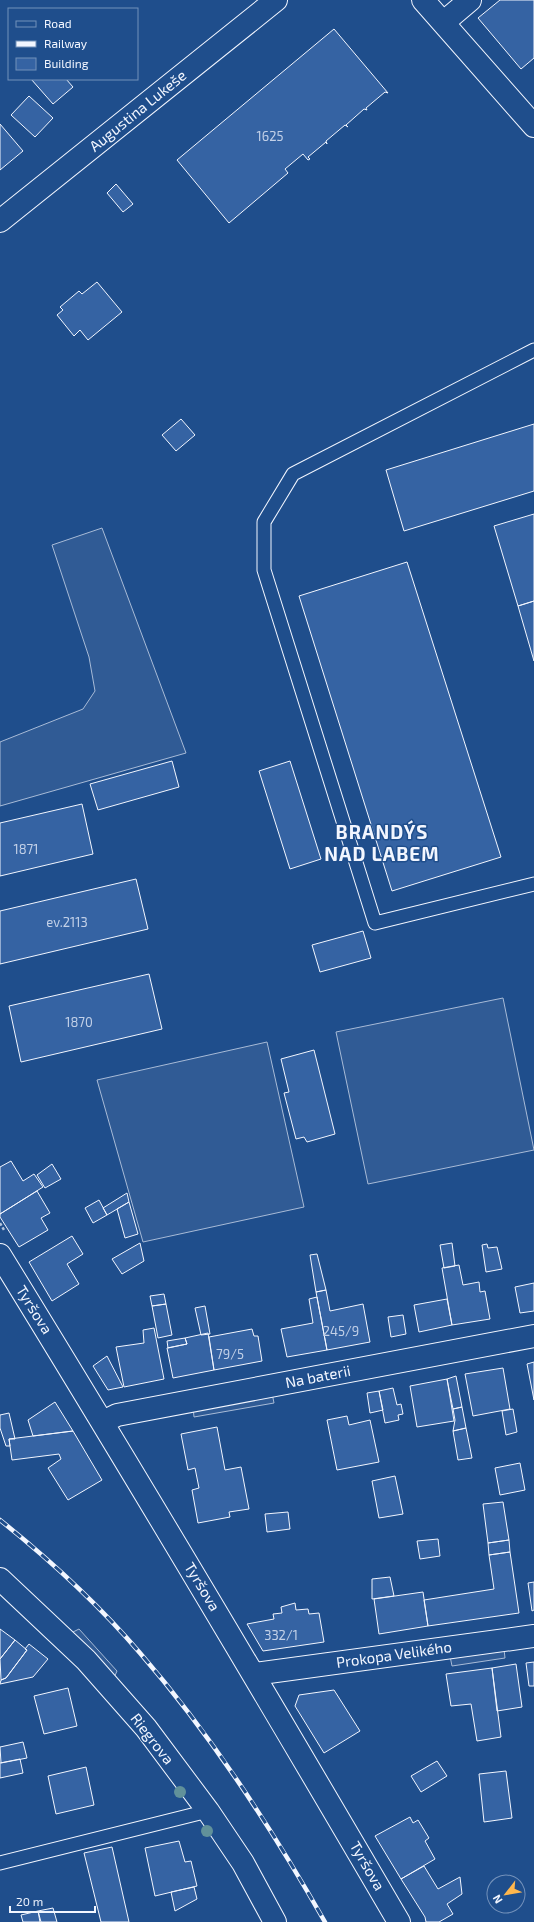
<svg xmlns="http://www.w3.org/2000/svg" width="534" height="1922" viewBox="0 0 534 1922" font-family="'Exo 2',sans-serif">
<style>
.built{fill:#305b95;stroke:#a8bbd7}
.building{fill:#3563a3;stroke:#f2f6ff}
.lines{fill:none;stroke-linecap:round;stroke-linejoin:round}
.lane-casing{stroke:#f2f6ff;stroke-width:15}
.street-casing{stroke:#f2f6ff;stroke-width:24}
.path{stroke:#b3c4dc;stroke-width:2.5;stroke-dasharray:3 2;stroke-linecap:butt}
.lane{stroke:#1f4e8c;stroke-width:13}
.street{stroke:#1f4e8c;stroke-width:22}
.rail-casing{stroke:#f2f6ff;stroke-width:4.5}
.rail{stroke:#1f4e8c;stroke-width:3;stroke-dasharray:9;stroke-linecap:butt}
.tree{fill:#61919a}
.labels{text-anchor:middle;stroke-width:3;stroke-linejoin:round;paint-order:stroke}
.number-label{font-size:13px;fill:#c3d1e8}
.street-label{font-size:15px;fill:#f2f6ff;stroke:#1f4e8c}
.district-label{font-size:19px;font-weight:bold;letter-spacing:1px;fill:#f2f6ff;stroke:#1f4e8c}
</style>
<rect width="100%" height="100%" fill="#1f4e8c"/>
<!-- built -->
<path class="built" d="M102,528L186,753L0,806V742L83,709L95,691L89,657L52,545Z
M503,998L534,1150L368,1184L336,1032Z
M267,1042L304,1207L143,1242L97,1080Z
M272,1393L274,1403L194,1417L193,1407Z
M79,1629L117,1671L113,1680L69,1634Z
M504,1649L505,1658L452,1666L450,1656Z"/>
<!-- building -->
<path class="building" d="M500,0H534V58L521,69L478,18Z
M334,29L388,93L385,92L366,108L367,110L364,109L346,125L348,127L345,125L326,141L327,144L326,142L308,157L310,159L308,160L303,154L285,169L288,173L229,223L177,160Z
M31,79H66L73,87L53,104Z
M29,96L53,118L35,137L11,115Z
M0,124L23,151L0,170Z
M116,184L133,204L123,212L107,193Z
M97,282L122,312L88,340L80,330L74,336L57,315L63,310L60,307L79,291L82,294Z
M181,419L195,435L176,451L162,435Z
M534,424V491L404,531L386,470Z
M534,514V601L518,606L494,526Z
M407,562L501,857L392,891L299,596Z
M534,601V661L518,606Z
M172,761L179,787L98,810L90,784Z
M290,761L321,859L290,869L259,771Z
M82,804L93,854L0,876V823Z
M136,879L148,929L0,964V911Z
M363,931L371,958L320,972L312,945Z
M149,974L162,1029L21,1062L9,1006Z
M314,1050L335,1134L307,1142L304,1137L296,1139L284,1093L289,1092L281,1059Z
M11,1161L23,1181L34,1174L43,1187L0,1214V1167Z
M52,1164L61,1179L45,1188L37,1175Z
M37,1191L50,1213L41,1218L48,1230L19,1247L0,1217V1214Z
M127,1193L129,1202L107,1215L103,1208Z
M99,1200L107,1215L93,1223L85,1208Z
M129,1202L138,1234L125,1238L117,1209Z
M72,1236L83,1254L67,1264L79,1284L52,1301L29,1262Z
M140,1243L144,1261L122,1274L112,1259Z
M452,1243L455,1266L444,1268L440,1245Z
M487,1244L488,1248L497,1247L502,1269L486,1272L482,1245Z
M317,1254L326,1290L316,1292L310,1255Z
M459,1265L463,1285L479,1282L480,1292L485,1291L490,1319L452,1325L442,1268Z
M534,1283V1311L520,1313L515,1287Z
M326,1290L330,1311L363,1304L370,1342L327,1350L316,1292Z
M164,1294L166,1304L152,1306L150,1296Z
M317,1297L327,1350L287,1357L281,1329L313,1323L309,1299Z
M447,1299L452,1325L419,1332L414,1305Z
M166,1304L172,1335L158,1338L152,1306Z
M205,1306L210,1334L201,1335L195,1308Z
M403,1315L406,1334L391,1337L388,1317Z
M154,1328L164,1379L124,1387L116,1347L144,1343L143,1330Z
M252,1329L254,1336H258L262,1361L214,1370L209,1337Z
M208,1333L214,1370L173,1378L167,1348L187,1344L185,1338Z
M185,1338L187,1344L168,1348L167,1341Z
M107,1356L123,1387L108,1390L93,1366Z
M534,1362V1400L527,1364Z
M503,1368L510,1409L473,1416L465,1374Z
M456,1376L462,1407L453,1409L447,1379Z
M447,1379L454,1421L417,1427L410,1386Z
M393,1388L397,1405L401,1404L403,1414L398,1415L399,1420L385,1423L379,1391Z
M379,1391L383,1410L370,1413L367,1393Z
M55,1402L73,1431L33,1436L28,1420Z
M462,1407L466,1428L453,1431L455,1420L453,1409Z
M513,1409L517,1432L506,1435L502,1411Z
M9,1413L15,1439H9L10,1446H6L0,1428V1415Z
M347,1416L349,1425L370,1420L379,1462L337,1470L327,1420Z
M217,1427L225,1470L241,1467L249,1509L229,1512L230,1517L198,1523L192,1490L199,1488L195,1468L188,1470L181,1434Z
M466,1428L472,1458L458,1460L453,1431Z
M73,1431L102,1480L68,1500L48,1468L61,1459L59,1454L12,1460L9,1439Z
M520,1463L525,1490L500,1495L495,1468Z
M395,1476L403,1514L379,1518L372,1481Z
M503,1502L509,1540L488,1543L483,1504Z
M288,1512L290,1529L267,1532L265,1514Z
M438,1539L440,1556L420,1559L417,1541Z
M509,1540L510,1552L489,1555L488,1543Z
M510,1552L519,1613L428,1626L424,1600L494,1589L489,1555Z
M390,1577L394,1596L372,1599V1579Z
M534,1582V1610L532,1611L528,1583Z
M423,1592L428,1626L379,1634L374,1599Z
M295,1603L296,1610L308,1609L309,1614L319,1613L324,1642L263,1651L247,1624L274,1619L273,1614L282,1613L281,1607Z
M0,1629L15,1640L0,1659Z
M15,1640L27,1650L6,1678L1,1680L0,1659Z
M29,1644L48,1659L33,1677L0,1684L1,1680L6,1678L27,1650L25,1649Z
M534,1662V1686H529L526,1663Z
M516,1664L522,1707L497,1711L492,1668Z
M492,1668L501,1737L477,1741L471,1704L451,1706L446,1674Z
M68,1688L77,1726L44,1734L34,1696Z
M334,1690L360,1731L324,1753L295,1706L299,1695Z
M23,1742L27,1758L1,1763L0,1747Z
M20,1759L23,1773L0,1778V1763Z
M437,1761L447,1776L421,1792L411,1776Z
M86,1767L94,1805L56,1814L48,1776Z
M506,1771L512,1818L484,1822L479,1774Z
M410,1817L413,1823L418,1820L429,1838L425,1841L435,1859L401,1879L375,1836Z
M179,1841L185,1862L191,1861L197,1886L155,1896L145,1848Z
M112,1847L129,1922H101L84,1853Z
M424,1866L438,1889L460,1877L462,1894L447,1904L453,1914L439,1922H426L425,1917L401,1879Z
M194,1887L197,1899L175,1911L171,1892Z
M53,1908L57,1922H41L38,1911Z
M38,1911L40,1922H23L21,1915Z"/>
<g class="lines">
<defs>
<path id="lane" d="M534,350L293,474L264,522V570L375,923L534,884
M0,1863L208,1811"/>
<path id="street" d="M423,0L534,126
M444,22L470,0
M0,221L276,0
M0,1255C136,1476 268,1698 399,1922
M103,1422L117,1415L534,1336
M0,1579L86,1660L146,1728L208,1811L243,1863L275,1922
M254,1674L534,1636"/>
</defs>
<!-- lane casing -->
<use href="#lane" class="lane-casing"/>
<!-- street casing -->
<use href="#street" class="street-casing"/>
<!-- path -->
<path class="path" d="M0,1223L4,1230"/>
<!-- lane -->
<use href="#lane" class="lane"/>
<!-- street -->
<use href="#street" class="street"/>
<defs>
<path id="rail" d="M0,1520C50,1560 99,1605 140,1653C212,1736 271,1827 325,1922"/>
</defs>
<!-- rail casing -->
<use href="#rail" class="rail-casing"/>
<!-- rail -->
<use href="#rail" class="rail"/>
</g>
<!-- trees -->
<g class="tree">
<circle cx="180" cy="1792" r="6"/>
<circle cx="207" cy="1831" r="6"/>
</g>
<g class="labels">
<!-- number labels -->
<g class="number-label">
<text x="270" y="141">1625</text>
<text x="26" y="854">1871</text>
<text x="67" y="927">ev.2113</text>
<text x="79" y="1027">1870</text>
<text x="341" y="1336">245/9</text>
<text x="230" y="1359">79/5</text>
<text x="281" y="1640">332/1</text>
</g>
<!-- street labels -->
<g class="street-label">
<text transform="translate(138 111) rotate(-39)" y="5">Augustina Lukeše</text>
<text transform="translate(34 1310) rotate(58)" y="5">Tyršova</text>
<text transform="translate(318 1377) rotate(-11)" y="5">Na baterii</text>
<text transform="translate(202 1587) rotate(59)" y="5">Tyršova</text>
<text transform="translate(394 1655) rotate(-8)" y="5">Prokopa Velikého</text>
<text transform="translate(152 1739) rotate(52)" y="5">Riegrova</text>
<text transform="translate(367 1866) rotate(60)" y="5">Tyršova</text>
</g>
<!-- district labels -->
<g class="district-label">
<text x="382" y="839">BRANDÝS<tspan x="382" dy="22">NAD LABEM</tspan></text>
</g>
</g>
<!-- legend -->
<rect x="8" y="8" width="130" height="72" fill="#1f4e8c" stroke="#7391ba"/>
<rect x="16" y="21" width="20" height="6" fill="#1f4e8c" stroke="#7391ba"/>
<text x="44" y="28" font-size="12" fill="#f2f6ff">Road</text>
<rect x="16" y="41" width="20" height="6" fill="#f2f6ff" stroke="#7391ba"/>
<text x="44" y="48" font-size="12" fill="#f2f6ff">Railway</text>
<rect x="16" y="58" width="20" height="12" fill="#3563a3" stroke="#7391ba"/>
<text x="44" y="68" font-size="12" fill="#f2f6ff">Building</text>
<!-- north arrow -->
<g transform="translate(506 1894) rotate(239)"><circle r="19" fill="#1f4e8c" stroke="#7391ba"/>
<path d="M0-3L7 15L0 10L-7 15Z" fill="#ffb74d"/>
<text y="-6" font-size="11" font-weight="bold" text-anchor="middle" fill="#f2f6ff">N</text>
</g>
<!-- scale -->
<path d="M10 1906v6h85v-6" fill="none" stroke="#f2f6ff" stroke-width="2"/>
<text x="16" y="1906" font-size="12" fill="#f2f6ff" stroke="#1f4e8c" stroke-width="3" paint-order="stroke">20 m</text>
</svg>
